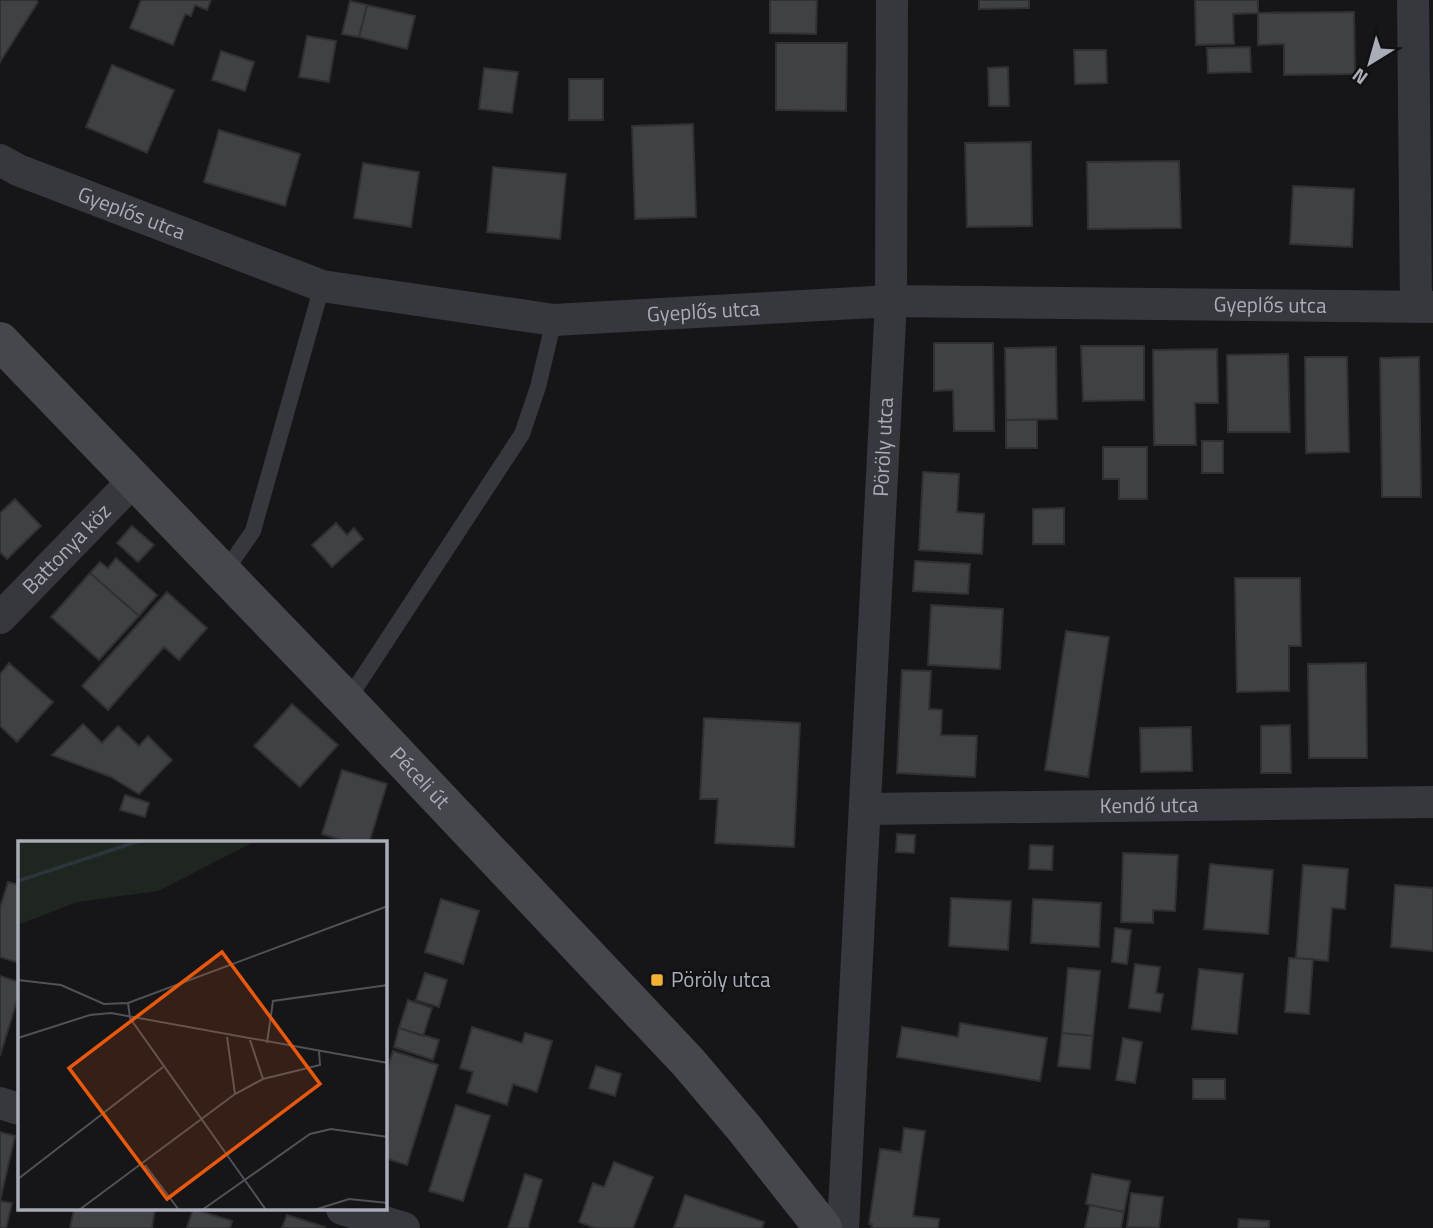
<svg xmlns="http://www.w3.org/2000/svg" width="1433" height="1228" viewBox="0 0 1433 1228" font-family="'Titillium Web',sans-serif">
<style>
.building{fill:#404145;stroke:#303034;stroke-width:2}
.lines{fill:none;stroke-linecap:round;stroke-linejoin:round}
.service{stroke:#37383d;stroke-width:16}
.minor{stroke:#37383d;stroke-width:32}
.secondary{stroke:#45474d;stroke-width:38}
.poi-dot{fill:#f2b134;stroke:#111113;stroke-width:2.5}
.labels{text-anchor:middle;stroke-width:5;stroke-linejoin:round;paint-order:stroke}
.street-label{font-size:21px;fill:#a8adb8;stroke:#111113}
.poi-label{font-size:21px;fill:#a8adb8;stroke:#111113;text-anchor:start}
.inset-river{fill:none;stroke:#2c353c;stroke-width:3.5}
.inset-road{fill:none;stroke:#505258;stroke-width:2}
.view{fill:#e8590c;fill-opacity:0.15;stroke:#e8590c;stroke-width:3.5}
.inset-edge{fill:none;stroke:#a8adb8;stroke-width:3.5}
</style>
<rect width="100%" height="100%" fill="#161618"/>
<!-- building -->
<path class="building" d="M0,0H35L38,2L0,62Z
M141,0H211L207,10L195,5L191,16L185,14L173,45L130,28Z
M770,0H817L816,34L770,33Z
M979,0H1029V8L979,9Z
M1195,0H1258V13L1233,14L1234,44L1196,45Z
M350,1L367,5L359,37L342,34Z
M367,5L415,16L407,49L359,37Z
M1354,12L1355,74L1284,75V44L1258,45V13Z
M307,36L336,41L329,82L299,77Z
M776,43H847L846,111L776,110Z
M1250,47L1251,72L1208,73L1207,48Z
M1074,50H1106L1107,83L1075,84Z
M221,51L254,62L245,91L212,80Z
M112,65L174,90L147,153L86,127Z
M1008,67L1009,106H989L988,68Z
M484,68L518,72L512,113L479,109Z
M569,79H603V120H569Z
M693,124L696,217L635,219L632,126Z
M219,130L300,154L285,206L204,182Z
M1031,142L1032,226L967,227L965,143Z
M1179,161L1181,228L1088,229L1087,162Z
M363,163L419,172L411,227L354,218Z
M493,167L566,174L560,239L487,232Z
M1293,186L1354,189L1352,247L1290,244Z
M934,343H993L994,431H954L953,390L934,391Z
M1081,346H1144V400L1083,401Z
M1056,347L1057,419L1006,420L1005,348Z
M1217,349L1218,403H1195L1196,445H1154L1153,350Z
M1288,354L1290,432H1228L1227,355Z
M1305,357H1347L1349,452L1306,453Z
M1419,357L1421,497H1382L1380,358Z
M1006,420H1037V448H1006Z
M1202,441H1223V473H1202Z
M1103,447H1147V499H1119V479H1103Z
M923,472L959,474L957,512L984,514L982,554L919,550Z
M15,499L41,526L7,559L0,552V513Z
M1064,508V544H1033V509Z
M336,523L347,535L354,528L363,539L332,567L312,545Z
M132,526L154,545L138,562L117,543Z
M116,558L157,595L139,616L90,573L100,562L108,568Z
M915,561L970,564L968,594L913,591Z
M90,573L139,616L99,660L51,617Z
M1235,578H1300L1301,646H1289V691L1237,692Z
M167,592L207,628L179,660L164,647L108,710L82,686Z
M931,605L1003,609L1000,669L928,665Z
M1066,631L1109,637L1088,777L1045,770Z
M9,663L53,702L17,742L0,726V674Z
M1366,663L1367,758H1309L1308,664Z
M902,670L931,671L929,709L942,710L941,735L977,736L975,777L897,773Z
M292,704L338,745L300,787L254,746Z
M704,718L800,723L794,847L715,843L718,799H700Z
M83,724L102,743L118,726L139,746L148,736L172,760L139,794L111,777L52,755Z
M1290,725L1291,773H1261V726Z
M1191,727L1192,771L1141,772L1140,728Z
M342,770L387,784L369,843H351L322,834Z
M125,795L149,803L145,817L120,810Z
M897,834L915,835L914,853L896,852Z
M1030,845L1053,846L1052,870L1029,869Z
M1123,853L1178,855L1175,911L1153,910V923L1121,922Z
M1210,864L1273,870L1268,934L1204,929Z
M1303,865L1348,869L1345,909L1332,908L1328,961L1296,958Z
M8,882L19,885V963L0,957V908Z
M1395,885L1433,888V951L1391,947Z
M951,898L1011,901L1008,950L949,946Z
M441,899L479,911L463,964L425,952Z
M1033,899L1101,903L1099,947L1031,943Z
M1115,928L1131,930L1127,964L1112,962Z
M1289,958L1313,959L1309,1014L1285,1012Z
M1135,964L1160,967L1156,993L1163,994L1160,1012L1129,1008Z
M1068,968L1100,971L1093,1036L1062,1033Z
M1199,969L1243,974L1237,1034L1192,1029Z
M425,973L447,980L439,1007L416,1000Z
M0,976L19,982V994L0,1056Z
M408,1000L432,1008L423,1036L399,1028Z
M960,1023L1047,1038L1040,1081L897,1057L902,1027L958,1037Z
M472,1027L522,1043L525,1033L552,1041L537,1092L513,1084L507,1105L467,1092L473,1072L460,1068Z
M399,1028L439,1040L433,1060L394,1047Z
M1062,1033L1093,1036L1090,1069L1058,1066Z
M1123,1038L1142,1042L1135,1083L1116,1080Z
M393,1051L438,1065L407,1165L385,1158V1076Z
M596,1066L621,1074L615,1096L589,1088Z
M1193,1079H1225V1099H1193Z
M456,1105L490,1116L463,1201L429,1191Z
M904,1128L925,1131L913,1216L939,1219L938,1228H871L872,1224H869L880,1149L901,1152Z
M0,1132L15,1136L0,1201Z
M614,1162L653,1177L633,1228H595L579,1222L593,1183L604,1187Z
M525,1174L542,1180L528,1228H508Z
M1092,1174L1130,1181L1124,1212L1086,1204Z
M1131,1193L1163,1197L1159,1228L1127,1227Z
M685,1195L764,1222L762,1228H674Z
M0,1201L12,1203L6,1228H0Z
M1090,1205L1124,1212L1121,1228H1085Z
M74,1209H155L152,1228H70Z
M193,1209L232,1221L230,1228H187Z
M287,1215L325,1227L324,1228H282Z
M1239,1219L1269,1221V1228H1238Z"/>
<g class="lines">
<!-- service -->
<path class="service" d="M224,573L253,531L322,286
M347,701L522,434L538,387L554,320"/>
<!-- minor -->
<g class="minor">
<path d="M1413,0L1416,307"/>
<path id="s1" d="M0,160L18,170L322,286L554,320L891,301L1433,307"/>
<path id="s2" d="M0,618L134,480"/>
<path id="s3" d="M865,809L1433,802"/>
<path d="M0,1103L19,1109"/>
<path d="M342,1209L404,1228"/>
<path id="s4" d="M843,1228L891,301L892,0"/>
</g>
<!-- secondary -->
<path class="secondary" id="s5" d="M0,341L347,701L688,1062L744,1128L823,1228"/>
</g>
<!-- markers -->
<rect class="poi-dot" x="650" y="973" width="14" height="14" rx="3.5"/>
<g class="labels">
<!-- street labels -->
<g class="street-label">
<text dy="7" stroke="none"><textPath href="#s1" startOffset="142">Gyeplős utca</textPath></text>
<text dy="7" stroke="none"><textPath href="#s1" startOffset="1297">Gyeplős utca</textPath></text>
<text dy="7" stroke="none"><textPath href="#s1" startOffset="730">Gyeplős utca</textPath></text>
<text dy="7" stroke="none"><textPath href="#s4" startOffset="782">Pöröly utca</textPath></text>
<text dy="7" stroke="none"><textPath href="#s2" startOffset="96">Battonya köz</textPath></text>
<text dy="7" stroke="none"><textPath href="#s5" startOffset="606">Péceli út</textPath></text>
<text dy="7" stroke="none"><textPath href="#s3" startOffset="284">Kendő utca</textPath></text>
</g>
<!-- poi labels -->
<g class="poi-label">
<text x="671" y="987">Pöröly utca</text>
</g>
</g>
<!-- overview -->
<g transform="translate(18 841)">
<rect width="369" height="369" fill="#161618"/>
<path d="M0,0H238L140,50L59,61L0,84Z" fill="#1e261f"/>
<path class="inset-river" d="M0,40L121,0"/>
<path class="inset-road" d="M0,139L43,144L86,163L110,162L370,65M110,162L112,177L248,369M209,196L217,253M0,197L72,174L93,172L370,222M232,199L245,238M249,202L255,160L370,144M127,324L161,369M0,338L145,226M61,369L217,253L245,238L302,224L301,210M184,369L292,293L313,288L370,296M296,369L331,358L370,362"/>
<path class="view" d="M204,111L302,243L149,358L51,227Z"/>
<rect width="369" height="369" class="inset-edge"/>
</g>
<!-- north arrow -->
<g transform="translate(1370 63) rotate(217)" stroke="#111113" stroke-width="5" paint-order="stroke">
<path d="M0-5L12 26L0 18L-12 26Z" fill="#a8adb8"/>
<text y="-10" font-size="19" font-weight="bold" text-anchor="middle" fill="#a8adb8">N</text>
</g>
</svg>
